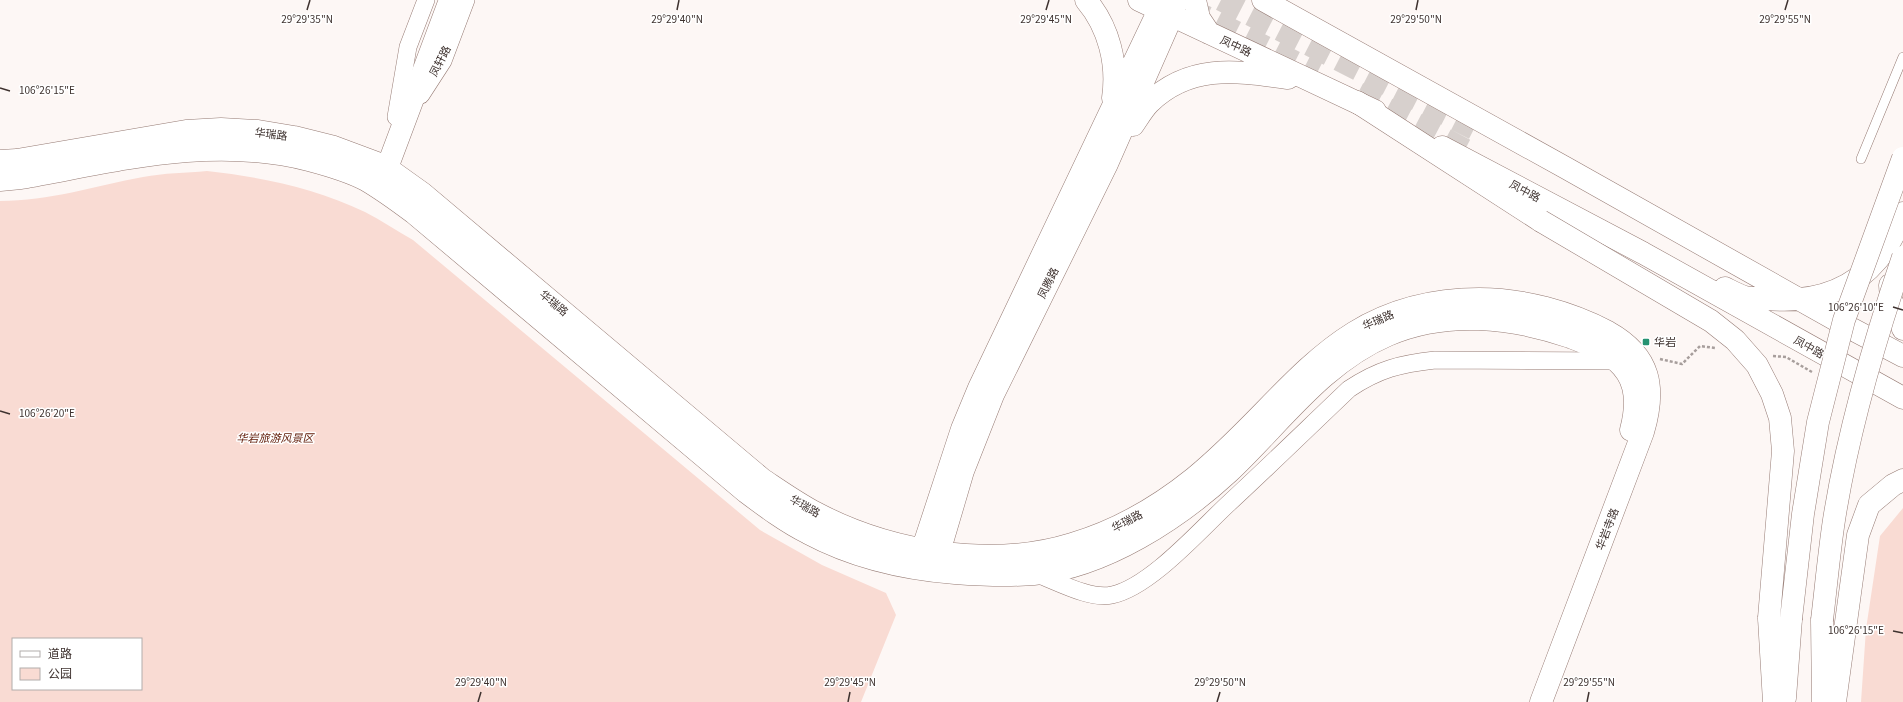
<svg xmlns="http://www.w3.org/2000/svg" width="1903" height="702" viewBox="0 0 1903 702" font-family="Georgia,'Noto Sans SC',serif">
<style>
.green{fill:#f9dbd3;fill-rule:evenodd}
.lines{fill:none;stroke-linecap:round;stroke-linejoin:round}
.primary-tunnel{stroke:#d7d0cd;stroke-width:22;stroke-dasharray:22 11;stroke-linecap:butt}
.lane-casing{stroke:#967b74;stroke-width:10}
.street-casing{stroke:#967b74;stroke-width:18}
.secondary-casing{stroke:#967b74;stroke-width:23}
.primary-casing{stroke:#967b74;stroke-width:23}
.path{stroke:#a79e9c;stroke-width:2.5;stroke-dasharray:3 2;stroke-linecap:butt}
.lane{stroke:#fff;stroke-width:9}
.street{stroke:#fff;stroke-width:17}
.secondary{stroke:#fff;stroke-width:22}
.primary{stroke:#fff;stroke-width:22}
.primary-bridge-casing{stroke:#967b74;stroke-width:23;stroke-linecap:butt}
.primary-bridge{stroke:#fff;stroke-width:22}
.ticks{fill:none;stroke:#3e322f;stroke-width:1.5}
.poi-dot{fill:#269271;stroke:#fff;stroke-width:1.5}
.labels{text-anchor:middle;stroke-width:3;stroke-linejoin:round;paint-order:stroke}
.street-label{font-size:11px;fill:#3e322f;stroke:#fff}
.poi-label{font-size:11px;fill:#3e322f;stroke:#fff;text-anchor:start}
.park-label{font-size:11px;font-style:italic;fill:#5d1602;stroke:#fff}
.ticks-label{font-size:10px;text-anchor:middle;fill:#3e322f;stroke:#fff;stroke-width:3;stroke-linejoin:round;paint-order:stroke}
</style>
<rect width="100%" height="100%" fill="#fdf7f5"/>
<!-- green -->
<path class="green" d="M207,171C261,177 315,188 365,212C381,220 397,231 413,240L760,530L822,565L886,593L896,615L861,702H0V201C49,201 95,186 143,177C164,173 186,173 207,171ZM13,639H141V689H13Z
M1903,508V702H1861L1866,629L1880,536Z"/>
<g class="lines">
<!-- primary-tunnel -->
<path class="primary-tunnel" d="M1221,0L1474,129
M1187,7L1317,73
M1358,93L1466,150"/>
<defs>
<path id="lane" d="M1861,159L1903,57"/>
<path id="street" d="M421,95L443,61L466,0
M396,117L408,47L426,0
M1037,574C1058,582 1091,600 1112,595C1150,587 1200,530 1228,504C1269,466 1309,427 1349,389C1379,369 1400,364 1435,360L1616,361"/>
<path id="secondary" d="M1086,0C1109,27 1118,64 1113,98
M1139,0L1375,111
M1195,0L1199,18L1209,33
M1263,0L1566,168L1852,329L1903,356
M1133,125C1138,118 1143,109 1149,103C1190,63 1237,71 1288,78
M1442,147L1643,253L1903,398
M0,161L17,160L186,131L221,129L258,131L294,137L334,147L377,163L387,168L422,193L762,479C780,491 797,503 816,513C890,552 991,569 1072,544C1116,531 1158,507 1194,478C1292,398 1334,299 1479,299C1523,299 1570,312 1608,332C1651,356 1656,388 1643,432L1541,702
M387,168L450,0
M0,180L21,178C118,161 210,135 309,160C328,165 349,171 366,180C383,190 398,201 414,213L746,492C766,507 786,522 808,533C853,557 904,569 955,573C982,575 1008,576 1034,574C1105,567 1178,519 1229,472C1280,424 1322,363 1388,335C1446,310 1512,317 1570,337C1591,345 1614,353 1627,373C1638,390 1636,411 1631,430
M1890,285L1891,299L1903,329
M1725,288C1731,291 1738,295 1745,297C1751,298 1759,298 1766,299C1809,303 1849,294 1878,259C1889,246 1897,229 1903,213
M918,563L962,429L979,388L1156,16
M935,566L963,471L993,395L1106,166L1172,16L1177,0"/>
<path id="primary" d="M1357,102L1541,221
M1769,618L1774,702
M1822,620L1823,702
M1785,698L1791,619
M1835,702L1858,535L1869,505L1893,485L1903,480"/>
</defs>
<!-- lane casing -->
<use href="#lane" class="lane-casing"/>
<!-- street casing -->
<use href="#street" class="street-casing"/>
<!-- secondary casing -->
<use href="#secondary" class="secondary-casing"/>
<!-- primary casing -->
<use href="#primary" class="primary-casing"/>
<!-- path -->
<path class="path" d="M1773,356L1786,357L1812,372
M1660,359L1682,364L1700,346L1715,348"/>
<!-- lane -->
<use href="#lane" class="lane"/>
<!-- street -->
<use href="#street" class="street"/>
<!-- secondary -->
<use href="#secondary" class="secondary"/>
<!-- primary -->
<use href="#primary" class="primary"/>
<defs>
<path id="primary-bridge" d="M1541,221L1711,321L1735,340L1757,365L1772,394L1780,418L1783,451L1769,618
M1791,619L1803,514L1818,422L1844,320L1903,158
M1822,620C1826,587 1829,553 1834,520C1848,431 1874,342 1903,257"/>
</defs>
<!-- primary-bridge casing -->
<use href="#primary-bridge" class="primary-bridge-casing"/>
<!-- primary-bridge -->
<use href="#primary-bridge" class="primary-bridge"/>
</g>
<!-- ticks -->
<path class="ticks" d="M307,10L310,0M677,10L679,0M1046,10L1049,0M1416,10L1418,0M1785,10L1788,0M0,88L10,91M1893,307L1903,310M0,411L10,414M1893,631L1903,633M478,702L481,692M848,702L850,692M1217,702L1220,692M1587,702L1589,692"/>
<!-- markers -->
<rect class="poi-dot" x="1642" y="338" width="8" height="8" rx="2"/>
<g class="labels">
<!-- street labels -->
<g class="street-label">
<text transform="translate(1236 46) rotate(25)" y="4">凤中路</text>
<text transform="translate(440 61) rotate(-63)" y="4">凤轩路</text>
<text transform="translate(271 134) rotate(7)" y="4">华瑞路</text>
<text transform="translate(1525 191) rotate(28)" y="4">凤中路</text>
<text transform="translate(1048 283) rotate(-64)" y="4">凤腾路</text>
<text transform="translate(554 303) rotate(40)" y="4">华瑞路</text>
<text transform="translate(1378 320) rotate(-24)" y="4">华瑞路</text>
<text transform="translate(1809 347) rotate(29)" y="4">凤中路</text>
<text transform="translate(805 506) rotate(29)" y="4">华瑞路</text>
<text transform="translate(1127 521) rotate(-28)" y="4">华瑞路</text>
<text transform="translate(1607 529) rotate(-69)" y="4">华岩寺路</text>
</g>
<!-- poi labels -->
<g class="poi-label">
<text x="1654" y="346">华岩</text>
</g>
<!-- park labels -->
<g class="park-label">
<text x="275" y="442">华岩旅游风景区</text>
</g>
</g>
<g class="ticks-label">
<text x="307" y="23">29°29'35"N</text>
<text x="677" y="23">29°29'40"N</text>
<text x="1046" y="23">29°29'45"N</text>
<text x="1416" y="23">29°29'50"N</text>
<text x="1785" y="23">29°29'55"N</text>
<text x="47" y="94">106°26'15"E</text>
<text x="1856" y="311">106°26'10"E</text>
<text x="47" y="417">106°26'20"E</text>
<text x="1856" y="634">106°26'15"E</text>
<text x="481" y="686">29°29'40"N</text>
<text x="850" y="686">29°29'45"N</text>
<text x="1220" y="686">29°29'50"N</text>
<text x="1589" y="686">29°29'55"N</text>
</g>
<!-- legend -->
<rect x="12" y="638" width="130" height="52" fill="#ffffff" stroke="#b2adac"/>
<rect x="20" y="651" width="20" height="6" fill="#ffffff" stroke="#b2adac"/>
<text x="48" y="658" font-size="12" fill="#3e322f">道路</text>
<rect x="20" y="668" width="20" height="12" fill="#f9dbd3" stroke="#b2adac"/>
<text x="48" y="678" font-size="12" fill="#3e322f">公园</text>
</svg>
